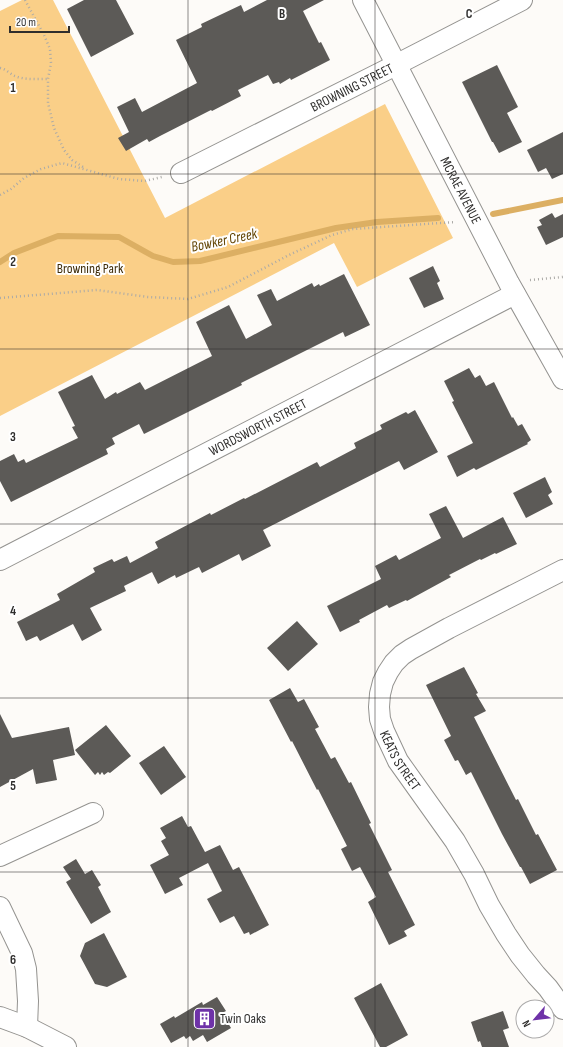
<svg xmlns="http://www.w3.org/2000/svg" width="563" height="1047" viewBox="0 0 563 1047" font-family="'Sofia Sans Condensed',sans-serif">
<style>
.green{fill:#facf88}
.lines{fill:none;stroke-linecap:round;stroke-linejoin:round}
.stream{stroke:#dcaf63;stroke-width:6}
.building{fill:#5c5a57}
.minor-casing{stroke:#949390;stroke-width:22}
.path{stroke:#abaaa7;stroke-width:2.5;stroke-dasharray:1 3;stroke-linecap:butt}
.minor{stroke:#fff;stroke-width:20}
.grid{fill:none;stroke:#2f2e2d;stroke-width:1;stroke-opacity:0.55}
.labels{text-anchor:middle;stroke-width:4;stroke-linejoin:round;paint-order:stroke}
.street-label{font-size:14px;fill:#2f2e2d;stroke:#fff}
.park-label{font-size:14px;fill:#3e2c09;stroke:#fff}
.poi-label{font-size:14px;fill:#2f2e2d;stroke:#fff;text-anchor:start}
.water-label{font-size:15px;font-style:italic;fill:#634505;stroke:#fff}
.grid-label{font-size:13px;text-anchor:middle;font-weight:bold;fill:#2f2e2d;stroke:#fff;stroke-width:4;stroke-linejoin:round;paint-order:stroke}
</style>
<rect width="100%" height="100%" fill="#fdfbf8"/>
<!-- green -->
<path class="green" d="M22,0H53L165,218L385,104L453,238L357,287L334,243L0,416V11Z"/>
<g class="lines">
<!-- stream -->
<path class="stream" d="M493,214L563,200
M0,262L14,253L58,236L119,237L153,256L173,262L200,261L336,228L377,222L438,218"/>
</g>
<!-- building -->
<path class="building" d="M84,0H116L134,34L91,57L67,9Z
M267,0H324L303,11L319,43L321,42L330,60L291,80L290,78L280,84L279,82L273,84L268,75L238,90L241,96L212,111L211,110L160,136L149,142L147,139L126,151L118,138L129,132L117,107L135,98L142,112L197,83L176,40L202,27L201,24L241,5L244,12Z
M497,65L518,107L507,113L522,142L499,153L493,142H492L462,82Z
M563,132V174L552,179L546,168L538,172L527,150Z
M552,213L555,218L563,214V237L546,245L537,227L542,225L539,220Z
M433,266L440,281L437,283L444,299L424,308L409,278Z
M344,274L370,325L345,337L343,332L241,383L242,385L144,434L139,424L112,438L115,444L106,449L108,454L11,502L0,481V461L14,454L18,462L24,459L26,463L78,438L72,427L75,426L58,392L92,375L105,399L116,392L117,394L140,382L145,390L212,356L196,322L229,305L246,339L272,325L257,295L271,289L277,301L312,283L314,287L319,284L320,286Z
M469,368L475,378L480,375L486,386L494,382L512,418L513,417L518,426L522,424L531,440L527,443L528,444L476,470L474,468L457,477L447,456L473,443L452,402L454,401L444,381Z
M415,410L438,452L404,470L399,461L263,530L271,546L242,561L239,554L202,573L199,567L176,578L175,575L158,584L152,572L124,586L126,591L90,608L102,630L82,641L73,624L40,641L37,636L26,641L17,622L60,600L57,594L95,572L93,568L112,559L114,562L127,556L130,563L158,548L155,542L210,513L211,515L244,498L245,499L317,462L320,467L356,448L354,443L382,429L380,425L406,412L408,414Z
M545,477L552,492L548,495L553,504L526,518L513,493Z
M446,506L463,538L503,517L517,544L496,554L495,553L481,560L480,559L449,575L451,577L407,601L406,600L389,608L387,605L359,620L360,622L340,632L327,606L381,579L375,566L396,555L399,560L441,538L429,514Z
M297,621L318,644L288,671L267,648Z
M464,667L478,693L476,694L486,711L474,717L516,800L518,799L536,835L538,834L557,870L530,884L521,867H520L502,834L471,772L466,775L458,760L455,761L444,740L451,736L426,685Z
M290,688L298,702L304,699L319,727L315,729L331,759L335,757L349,783L351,782L371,823L369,824L392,870L388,872L415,925L404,931L407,936L389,945L368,902L376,897L360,867L352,871L341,849L347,846L318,789L317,790L292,741L291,742L269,700Z
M0,714L12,738L69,727L75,755L53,760L57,780L36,784L33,769L0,787Z
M106,725L131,756L110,773L108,772L104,775L102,772L100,775L98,772L95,775L75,750Z
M164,746L186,777L161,795L139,763Z
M182,816L188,827L191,826L205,852L220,845L233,870L239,867L269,925L250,935L249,932L244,934L234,916L220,923L207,899L222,891L208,863L179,878L183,885L165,894L150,865L169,855L161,841L166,838L160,828Z
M76,859L85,874L92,870L101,885L98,887L111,912L91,924L66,882L71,879L63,867Z
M104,933L127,977L107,987L95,984L80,956L85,943Z
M381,983L408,1035L386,1047H380L354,998Z
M217,997L226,1011L222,1013L231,1028L207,1042L203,1035L193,1041L190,1036L186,1039L184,1036L171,1043L160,1024L174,1016L175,1018L202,1002L203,1005Z
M503,1011L509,1028L503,1030L509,1047H482L480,1041L478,1042L471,1022Z"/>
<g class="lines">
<defs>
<g id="minor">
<path id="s1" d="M363,0L509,283L563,379"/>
<path id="s2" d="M181,173L384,71L522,0"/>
<path id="s3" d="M0,560L515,294"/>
<path id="s4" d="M563,570L449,628L411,649L402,655L394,663L388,672L383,682L380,694L379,707L380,719L384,731L398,761L455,841L474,874L489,905L506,934L520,955L536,975L548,988L563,1009"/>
<path d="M0,856L93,813"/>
<path d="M0,907L22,953L26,969L28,1001L27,1027"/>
<path d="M0,1017L27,1027L66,1047"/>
</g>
</defs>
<!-- minor casing -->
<use href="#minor" class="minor-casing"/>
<!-- path -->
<path class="path" d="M25,0L44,35L50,49L51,63L48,79V103L54,128L64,150L72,160L83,167
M0,68C6,69 10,74 15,76C25,80 37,79 48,79
M0,195L11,189L24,178L41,169L62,163L119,179L145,181L162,177
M530,280L563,277
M0,298L97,290L148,297L188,299L228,287L289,255L332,235L353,229L455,222"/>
<!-- minor -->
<use href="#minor" class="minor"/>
</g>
<!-- grid -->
<path class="grid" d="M188,0V1047M375,0V1047M0,174H563M0,349H563M0,524H563M0,698H563M0,872H563"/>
<!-- icons -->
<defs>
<symbol id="building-square" viewBox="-11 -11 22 22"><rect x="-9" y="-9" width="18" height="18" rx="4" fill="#6e32a8" stroke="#fff"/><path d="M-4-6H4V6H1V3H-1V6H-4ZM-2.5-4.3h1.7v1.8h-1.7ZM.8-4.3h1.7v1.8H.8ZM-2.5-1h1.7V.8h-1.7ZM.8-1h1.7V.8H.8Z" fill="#fff"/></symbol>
</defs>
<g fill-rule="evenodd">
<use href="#building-square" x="192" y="1006" width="25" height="25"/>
</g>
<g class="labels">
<!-- street labels -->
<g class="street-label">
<text dy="5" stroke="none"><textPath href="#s2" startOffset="191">BROWNING STREET</textPath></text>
<text dy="5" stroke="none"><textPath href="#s1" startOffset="214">MCRAE AVENUE</textPath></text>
<text dy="5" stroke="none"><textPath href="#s3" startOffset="290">WORDSWORTH STREET</textPath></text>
<text dy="5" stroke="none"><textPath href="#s4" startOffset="299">KEATS STREET</textPath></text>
</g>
<!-- park labels -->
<g class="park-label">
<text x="90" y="273">Browning Park</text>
</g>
<!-- poi labels -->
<g class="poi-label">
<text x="220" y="1023">Twin Oaks</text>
</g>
<!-- water labels -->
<g class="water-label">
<text transform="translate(224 240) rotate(-12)" y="5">Bowker Creek</text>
</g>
</g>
<g class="grid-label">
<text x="282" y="18">B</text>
<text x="469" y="18">C</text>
<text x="13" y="92">1</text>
<text x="13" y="266">2</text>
<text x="13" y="441">3</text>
<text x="13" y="615">4</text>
<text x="13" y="790">5</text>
<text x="13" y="964">6</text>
</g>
<!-- north arrow -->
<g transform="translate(535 1019) rotate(242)"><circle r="19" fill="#ffffff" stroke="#acabab"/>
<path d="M0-3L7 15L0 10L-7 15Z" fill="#6e32a8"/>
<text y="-6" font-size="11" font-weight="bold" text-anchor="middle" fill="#2f2e2d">N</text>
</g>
<!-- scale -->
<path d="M10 26v6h59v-6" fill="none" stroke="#2f2e2d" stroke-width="2"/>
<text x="16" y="26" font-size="12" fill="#2f2e2d" stroke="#ffffff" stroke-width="3" paint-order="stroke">20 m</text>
</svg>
